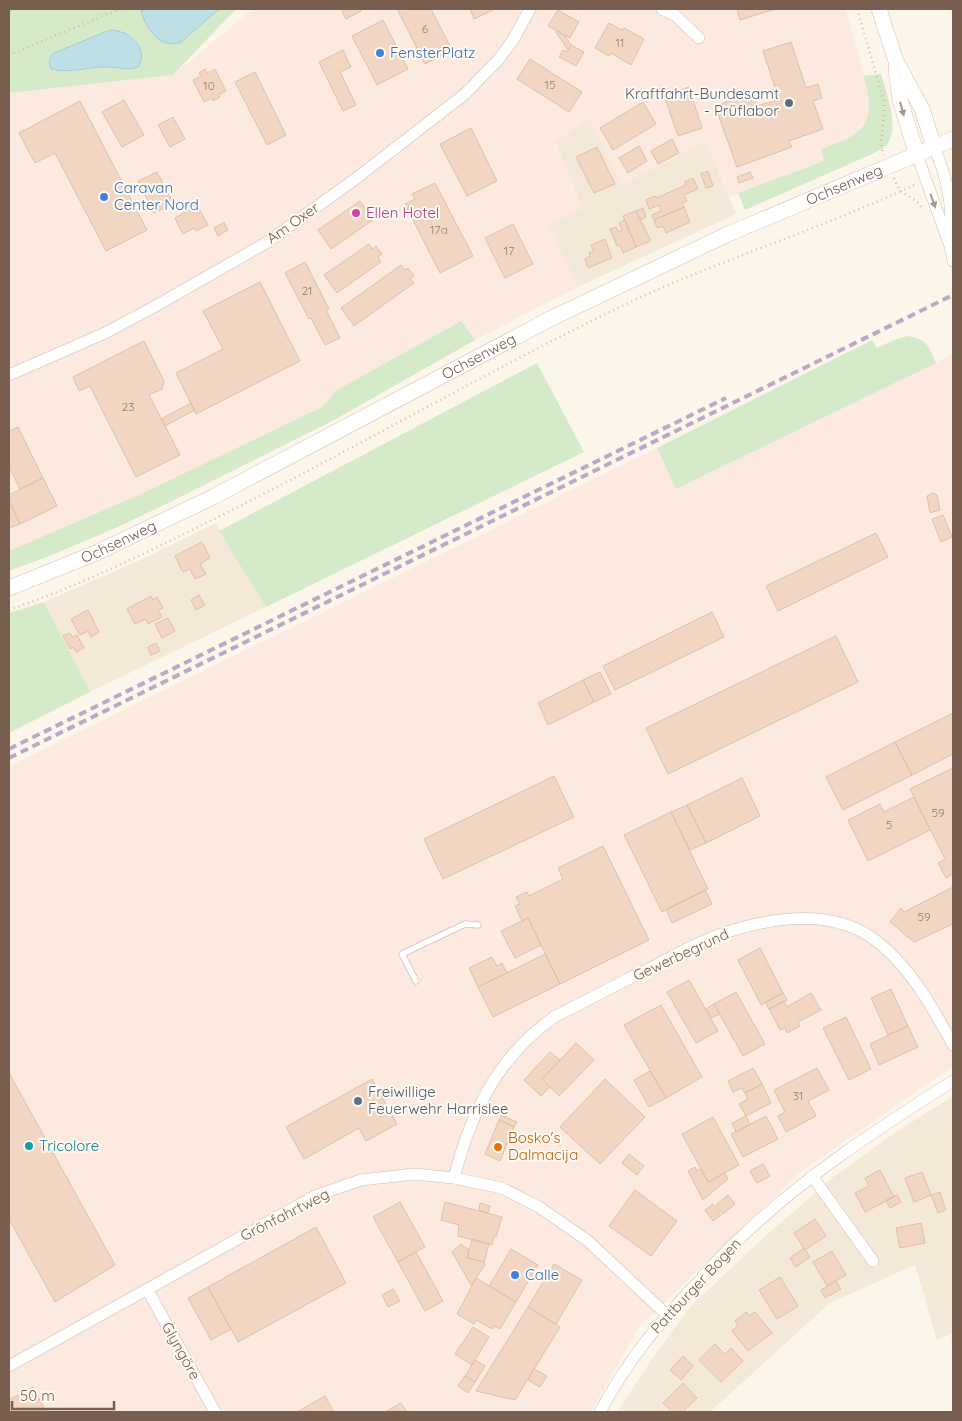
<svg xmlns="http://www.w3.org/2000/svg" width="962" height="1421" viewBox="0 0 962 1421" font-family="Quicksand,sans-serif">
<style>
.residential{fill:#f4e9d9}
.commercial{fill:#fce9df}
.green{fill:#d5eac8;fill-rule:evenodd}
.water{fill:#bfdfe6;stroke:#a5cdd8}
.building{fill:#f1d7c3;stroke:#e3bfa3}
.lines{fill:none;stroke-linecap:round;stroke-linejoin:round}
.lane-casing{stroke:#cebfb0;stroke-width:7}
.street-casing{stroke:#cebfb0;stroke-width:12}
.secondary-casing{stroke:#d4c1b0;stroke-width:16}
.path{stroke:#d7bba5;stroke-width:2.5;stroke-dasharray:1 4;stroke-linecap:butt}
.lane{stroke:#fff;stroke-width:5.5}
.street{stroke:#fff;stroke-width:11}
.secondary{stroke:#fff;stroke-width:15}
.rail{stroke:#baa8c7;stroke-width:4;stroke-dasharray:8 5;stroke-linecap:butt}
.oneway{fill:#a7968c}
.shop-dot{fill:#3f7fe0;stroke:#fffaf1;stroke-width:2}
.service-dot{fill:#5c6f8a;stroke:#fffaf1;stroke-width:2}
.hotel-dot{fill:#d1479c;stroke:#fffaf1;stroke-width:2}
.culture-dot{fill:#0f9aa8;stroke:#fffaf1;stroke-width:2}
.food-dot{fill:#e8710a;stroke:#fffaf1;stroke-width:2}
.labels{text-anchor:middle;stroke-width:4;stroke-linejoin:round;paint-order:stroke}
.number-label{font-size:12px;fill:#967c6b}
.shop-label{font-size:15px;fill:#366cbe;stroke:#fffaf1;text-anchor:start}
.service-label{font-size:15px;fill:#4e5e75;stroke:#fffaf1;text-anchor:end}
.street-label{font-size:15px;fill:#775e4e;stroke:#fffaf1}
.hotel-label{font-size:15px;fill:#b23c85;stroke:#fffaf1;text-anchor:start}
.food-label{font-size:15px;fill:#c56008;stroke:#fffaf1;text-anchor:start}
.culture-label{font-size:15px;fill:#0d838f;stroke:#fffaf1;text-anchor:start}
</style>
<rect width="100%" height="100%" fill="#fcf6ea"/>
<!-- residential -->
<path class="residential" d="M589,117L623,184L706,141L736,214L578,287L548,225L582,208L555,141Z
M216,523L266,607L90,692L44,602L147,557Z
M953,1096V1333L937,1340L915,1265L830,1303L710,1412H617L652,1359L690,1307L762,1239L832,1178L896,1132Z"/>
<!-- commercial -->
<path class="commercial" d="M253,9H846L869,94L870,110L867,120L854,136L845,141L821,149L824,161L729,197L706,141L623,184L588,118L555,141L582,208L549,225L578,287L475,340L460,321L335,391L329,400L320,408L141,494L9,551V93L173,75Z
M953,354V1066L802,1171L640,1326L591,1412H9V766L657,448L676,489Z"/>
<!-- green -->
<path class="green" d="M9,9H236L173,75L9,93ZM120,30L127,69L111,67Z
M881,74C886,92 901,130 886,146C882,149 877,151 872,154L745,210L738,193L824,161L821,149C865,134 877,124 864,76Z
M461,321L475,340L336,419L170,502L120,526L52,555L9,571V551L141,494L320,408L329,400L335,391Z
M907,336C926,338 929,346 936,363L676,489L657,448L872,340L877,348L894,340Z
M537,363L584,452L266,607L219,531Z
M44,602L90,692L9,733V613Z"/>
<!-- water -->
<path class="water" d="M146,9H219L181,42C161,50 146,29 141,11Z
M110,30C129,30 150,48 138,67C128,71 120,67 110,67C90,66 70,74 51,69C48,62 49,58 54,53Z"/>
<!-- building -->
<path class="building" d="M341,9H360L361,11L346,19Z
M397,9H431L452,50L425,64Z
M470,9H492L493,10L474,19Z
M737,9H775L740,20Z
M558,10L579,22L570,38L548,26Z
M383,20L408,69L377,85L352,36Z
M609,23L622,30L624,28L644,39L631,65L611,53L609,56L595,48Z
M558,31L565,36L571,45L568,50L556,32Z
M791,42L806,88L818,84L822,98L813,101L823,129L789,141L792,147L737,167L715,106L752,93L757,106L779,99L763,51Z
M571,45L584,52L576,66L559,57L563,50L567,52Z
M343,50L351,67L340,72L356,105L343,111L319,62Z
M530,59L582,92L569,112L517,79Z
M205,69L207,73L215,69L226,91L218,95L220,97L213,101L212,98L204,102L193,80L201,76L199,73Z
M255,72L286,135L267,145L235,82Z
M689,87L702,128L678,136L664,95Z
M124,100L144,135L122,147L102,112Z
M80,101L147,230L106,251L55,153L35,163L19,133Z
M643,102L656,124L613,150L600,128Z
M173,117L185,139L170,147L158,125Z
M471,128L497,181L467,196L440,144Z
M672,139L679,153L658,164L651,151Z
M639,146L647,161L628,173L619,158Z
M597,147L615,184L594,193L576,157Z
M708,171L713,186L706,188L701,174Z
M157,172L173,203L154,213L138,181Z
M750,172L753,178L739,183L737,177Z
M693,178L698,189L684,195L687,201L682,203L684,207L654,220L652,215L661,211L659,205L649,209L646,200L655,196L656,198L686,185L685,182Z
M435,183L473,256L440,273L405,204L415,199L412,194Z
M360,201L373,220L331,249L318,230Z
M197,205L208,225L196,231L194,228L183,234L175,218Z
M684,207L690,222L666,233L663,226L657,228L654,220Z
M643,208L646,217L640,220L636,211Z
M636,211L651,241L636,247L623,216Z
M625,220L636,247L623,253L620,245L617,246L610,229L616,227L618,232L622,230L619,223Z
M224,222L228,230L218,236L214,228Z
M513,224L533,264L505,278L485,238Z
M605,239L612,258L588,268L585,259L590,256L589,253L594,251L591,245Z
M369,244L372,249L376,246L382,254L378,257L381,262L337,293L324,275Z
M305,262L329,309L326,310L340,338L325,345L311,318L309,319L285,273Z
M401,265L405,270L408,268L414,276L410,278L414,283L354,326L341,308Z
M260,282L300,361L196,414L176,373L223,349L203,311Z
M144,341L164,381L162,389L149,395L180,455L136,477L90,386L79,391L73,377Z
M191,403L195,410L165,426L161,419Z
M18,427L43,478L20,489L9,467V431Z
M43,478L57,506L20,524L9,501V495Z
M933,493L937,495L940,510L930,513L927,496Z
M9,501L20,524L9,528Z
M943,515L952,537L941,542L932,519Z
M876,533L888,557L778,611L766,586Z
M202,542L210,558L200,564L206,574L195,579L190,569L183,572L175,556Z
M199,595L205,605L196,610L191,600Z
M151,596L153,600L157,597L163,608L158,610L162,617L148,624L146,619L135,624L127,609Z
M88,610L99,632L91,637L88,631L80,635L71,619Z
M712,612L724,637L615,690L603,666Z
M168,618L175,631L162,638L155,624Z
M70,633L72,637L77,635L84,648L76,652L73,647L70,649L63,636Z
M836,636L858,682L668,774L646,728Z
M156,643L160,651L151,655L148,647Z
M600,672L611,694L594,702L583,680Z
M583,680L594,702L548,725L538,703Z
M953,713V754L912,775L895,742Z
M895,742L912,775L843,810L826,777Z
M953,768V874L946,878L938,863L945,859L910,789Z
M554,776L574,817L443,879L424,839Z
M742,778L760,816L706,843L687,805Z
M914,797L930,830L868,861L848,820L880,804L884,812Z
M687,805L706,843L690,850L671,812Z
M671,812L708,889L662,912L624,835Z
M603,846L649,940L560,984L528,918L522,921L515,906L520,904L516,897L527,892L529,896L563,879L558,868Z
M953,887V924L914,942L890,922L901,908L904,912Z
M705,890L712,904L672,923L666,909Z
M528,918L541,945L515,958L501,931Z
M760,948L783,993L761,1005L738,960Z
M545,954L560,984L493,1017L478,987Z
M492,957L497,966L502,963L507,973L478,987L469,968Z
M689,980L718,1031L696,1043L667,992Z
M891,989L908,1026L888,1035L871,998Z
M736,992L765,1044L743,1056L714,1004Z
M783,993L787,1000L769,1009L765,1002Z
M811,993L821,1010L798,1022L800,1026L787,1033L785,1028L780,1030L769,1009L784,1001L787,1007Z
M714,1004L720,1014L711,1018L706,1009Z
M661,1005L702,1077L666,1098L624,1025Z
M846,1017L871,1069L849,1080L823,1028Z
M908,1026L918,1047L879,1065L870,1044Z
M576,1043L594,1060L559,1096L542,1079Z
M550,1052L560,1060L542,1079L550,1087L541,1096L524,1080Z
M753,1068L762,1084L745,1093L742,1088L733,1092L728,1081Z
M817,1068L829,1090L808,1101L816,1116L786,1132L778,1116L785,1112L774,1090Z
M650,1071L666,1098L649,1107L634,1080Z
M9,1073L115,1265L55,1302L9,1219Z
M372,1079L397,1124L366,1141L359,1128L304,1159L286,1127Z
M605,1079L645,1117L600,1164L560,1127Z
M762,1084L771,1103L746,1116L739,1104L748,1099L745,1093Z
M501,1115L517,1122L514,1127L499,1120Z
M746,1116L750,1125L736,1132L732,1123Z
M766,1116L778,1139L743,1157L731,1134Z
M713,1117L739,1165L708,1182L682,1134Z
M499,1120L514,1127L500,1161L485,1154Z
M629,1154L644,1166L637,1175L622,1163Z
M763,1164L770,1176L757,1183L750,1171Z
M695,1167L697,1171L701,1169L708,1182L725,1173L728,1179L703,1200L688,1171Z
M880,1170L894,1197L865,1212L855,1193L869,1186L865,1178Z
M922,1172L931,1195L914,1202L905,1178Z
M635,1190L677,1221L651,1256L609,1226Z
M940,1192L946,1210L938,1213L931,1195Z
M728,1195L735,1204L723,1214L716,1205Z
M897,1195L901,1202L890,1208L886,1200Z
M400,1202L425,1247L398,1262L373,1217Z
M445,1202L502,1217L496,1237L494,1236L492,1245L458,1236L459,1225L441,1220Z
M480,1203L490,1206L488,1213L479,1210Z
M713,1204L721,1215L713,1221L705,1210Z
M815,1219L826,1236L805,1250L794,1233Z
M921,1223L925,1243L900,1248L896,1228Z
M316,1227L346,1283L238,1342L208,1287Z
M472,1239L489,1244L484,1262L467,1258Z
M461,1244L469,1250L467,1258L484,1262L485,1265L471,1285L452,1252Z
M804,1248L810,1257L796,1267L790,1258Z
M511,1249L538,1265L516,1302L489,1286Z
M832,1251L846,1275L827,1286L813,1262Z
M416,1252L443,1301L425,1311L398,1262Z
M554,1264L582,1280L556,1324L528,1307Z
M780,1277L798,1306L777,1319L759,1290Z
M476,1278L516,1302L500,1329L494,1326L492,1329L476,1320L474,1324L457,1314Z
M836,1281L841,1289L825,1298L821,1290Z
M208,1287L231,1329L211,1340L188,1298Z
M393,1289L400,1301L388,1307L382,1295Z
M528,1307L560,1327L515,1400L476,1391Z
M746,1312L749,1316L755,1312L772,1333L748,1351L732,1331L738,1325L735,1321Z
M473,1327L489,1337L472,1365L455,1354Z
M715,1344L725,1354L731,1348L743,1361L721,1382L699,1360Z
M683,1356L693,1366L681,1380L670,1370Z
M475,1360L485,1366L475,1382L465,1376Z
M534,1369L547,1376L540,1387L528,1380Z
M465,1376L475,1382L468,1393L458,1386Z
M683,1383L697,1398L683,1412H672L663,1403Z
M33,1387L46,1412H9V1400Z
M325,1396L334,1412H297Z
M401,1403L407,1412H385Z"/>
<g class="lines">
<defs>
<path id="lane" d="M416,981L402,954L465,924L478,925"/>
<path id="street" d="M662,9L676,16L699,38
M934,147C949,181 952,206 951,243
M917,155L951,249L953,261
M9,375L105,333L152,308L266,243L354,180L465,94L499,59L513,40L530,9
M812,1176L873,1261
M454,1178C471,1112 497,1058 554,1017C582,1003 610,988 638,974C659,964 679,952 699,943C749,921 822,904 871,937C908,963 932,1006 953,1045
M147,1289L215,1412
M9,1366L315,1196L361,1180L414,1174L454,1178L502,1188L539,1207L588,1241L667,1315
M600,1412C627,1361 658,1324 698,1282C710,1268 723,1254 737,1241C802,1178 877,1129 953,1081"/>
<g id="secondary">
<path d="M879,9L896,61L922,109L934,147"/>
<path d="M896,68L900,100L917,155"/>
<path id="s1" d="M9,588L96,553L213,497L550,319L726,235L953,139"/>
</g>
</defs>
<!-- lane casing -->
<use href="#lane" class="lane-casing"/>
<!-- street casing -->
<use href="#street" class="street-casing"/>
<!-- secondary casing -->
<use href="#secondary" class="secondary-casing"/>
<!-- path -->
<path class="path" d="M857,9L884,101V117L881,143L883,155
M9,55L120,9
M894,178L900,191L915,200L922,207
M9,610C81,585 148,552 216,518C351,451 482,374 618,308C715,261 819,230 916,184"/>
<!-- lane -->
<use href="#lane" class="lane"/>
<!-- street -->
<use href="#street" class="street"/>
<!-- secondary -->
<use href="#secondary" class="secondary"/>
<!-- rail -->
<path class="rail" d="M9,749L726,398
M9,758L953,295"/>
</g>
<!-- one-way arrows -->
<defs><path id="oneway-solid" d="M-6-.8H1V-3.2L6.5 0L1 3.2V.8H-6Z" transform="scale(1.25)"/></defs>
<g class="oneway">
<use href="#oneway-solid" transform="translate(902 109) rotate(75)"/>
<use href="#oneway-solid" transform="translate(933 201) rotate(70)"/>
</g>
<!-- markers -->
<g class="shop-dot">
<circle cx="380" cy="53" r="5"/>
<circle cx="104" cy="197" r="5"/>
<circle cx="515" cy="1275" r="5"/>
</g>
<g class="service-dot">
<circle cx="789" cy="103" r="5"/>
<circle cx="358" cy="1101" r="5"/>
</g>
<circle class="hotel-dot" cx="356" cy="213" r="5"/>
<circle class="culture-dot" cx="29" cy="1146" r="5"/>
<circle class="food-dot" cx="498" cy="1147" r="5"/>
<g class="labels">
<!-- number labels -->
<g class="number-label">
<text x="425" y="33">6</text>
<text x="620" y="47">11</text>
<text x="550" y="89">15</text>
<text x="209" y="90">10</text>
<text x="439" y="234">17a</text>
<text x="509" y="255">17</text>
<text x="307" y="295">21</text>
<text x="128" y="411">23</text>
<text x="938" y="817">59</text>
<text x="889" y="829">5</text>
<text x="924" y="921">59</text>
<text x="798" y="1100">31</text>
</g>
<!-- shop labels -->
<g class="shop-label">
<text x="390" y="58">FensterPlatz</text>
<text x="114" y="193">Caravan<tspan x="114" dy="17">Center Nord</tspan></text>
<text x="525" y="1280">Calle</text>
</g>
<!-- service labels -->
<g class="service-label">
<text x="779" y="99">Kraftfahrt-Bundesamt<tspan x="779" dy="17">- Prüflabor</tspan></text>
<text x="368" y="1097" text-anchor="start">Freiwillige<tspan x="368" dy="17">Feuerwehr Harrislee</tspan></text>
</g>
<!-- street labels -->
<g class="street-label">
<text dy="5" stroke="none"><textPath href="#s1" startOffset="928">Ochsenweg</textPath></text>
<text transform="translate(293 223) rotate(-35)" y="5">Am Oxer</text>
<text dy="5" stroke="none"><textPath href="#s1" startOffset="524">Ochsenweg</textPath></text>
<text dy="5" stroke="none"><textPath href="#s1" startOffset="119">Ochsenweg</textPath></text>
<text transform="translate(681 955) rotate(-25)" y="5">Gewerbegrund</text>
<text transform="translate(285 1215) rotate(-27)" y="5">Grönfahrtweg</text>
<text transform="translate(696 1286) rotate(-47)" y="5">Pattburger Bogen</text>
<text transform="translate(181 1351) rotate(61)" y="5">Glyngöre</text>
</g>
<!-- hotel labels -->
<g class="hotel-label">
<text x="366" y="218">Ellen Hotel</text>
</g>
<!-- food labels -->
<g class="food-label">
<text x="508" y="1143">Bosko's<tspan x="508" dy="17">Dalmacija</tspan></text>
</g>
<!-- culture labels -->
<g class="culture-label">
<text x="39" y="1151">Tricolore</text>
</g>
</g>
<!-- border -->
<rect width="962" height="1421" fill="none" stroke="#775e4e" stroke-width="20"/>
<!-- scale -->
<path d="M12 1401v8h102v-8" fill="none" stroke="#775e4e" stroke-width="2.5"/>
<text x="20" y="1401" font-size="15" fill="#775e4e" stroke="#fffaf1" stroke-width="4" paint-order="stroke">50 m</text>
</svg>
